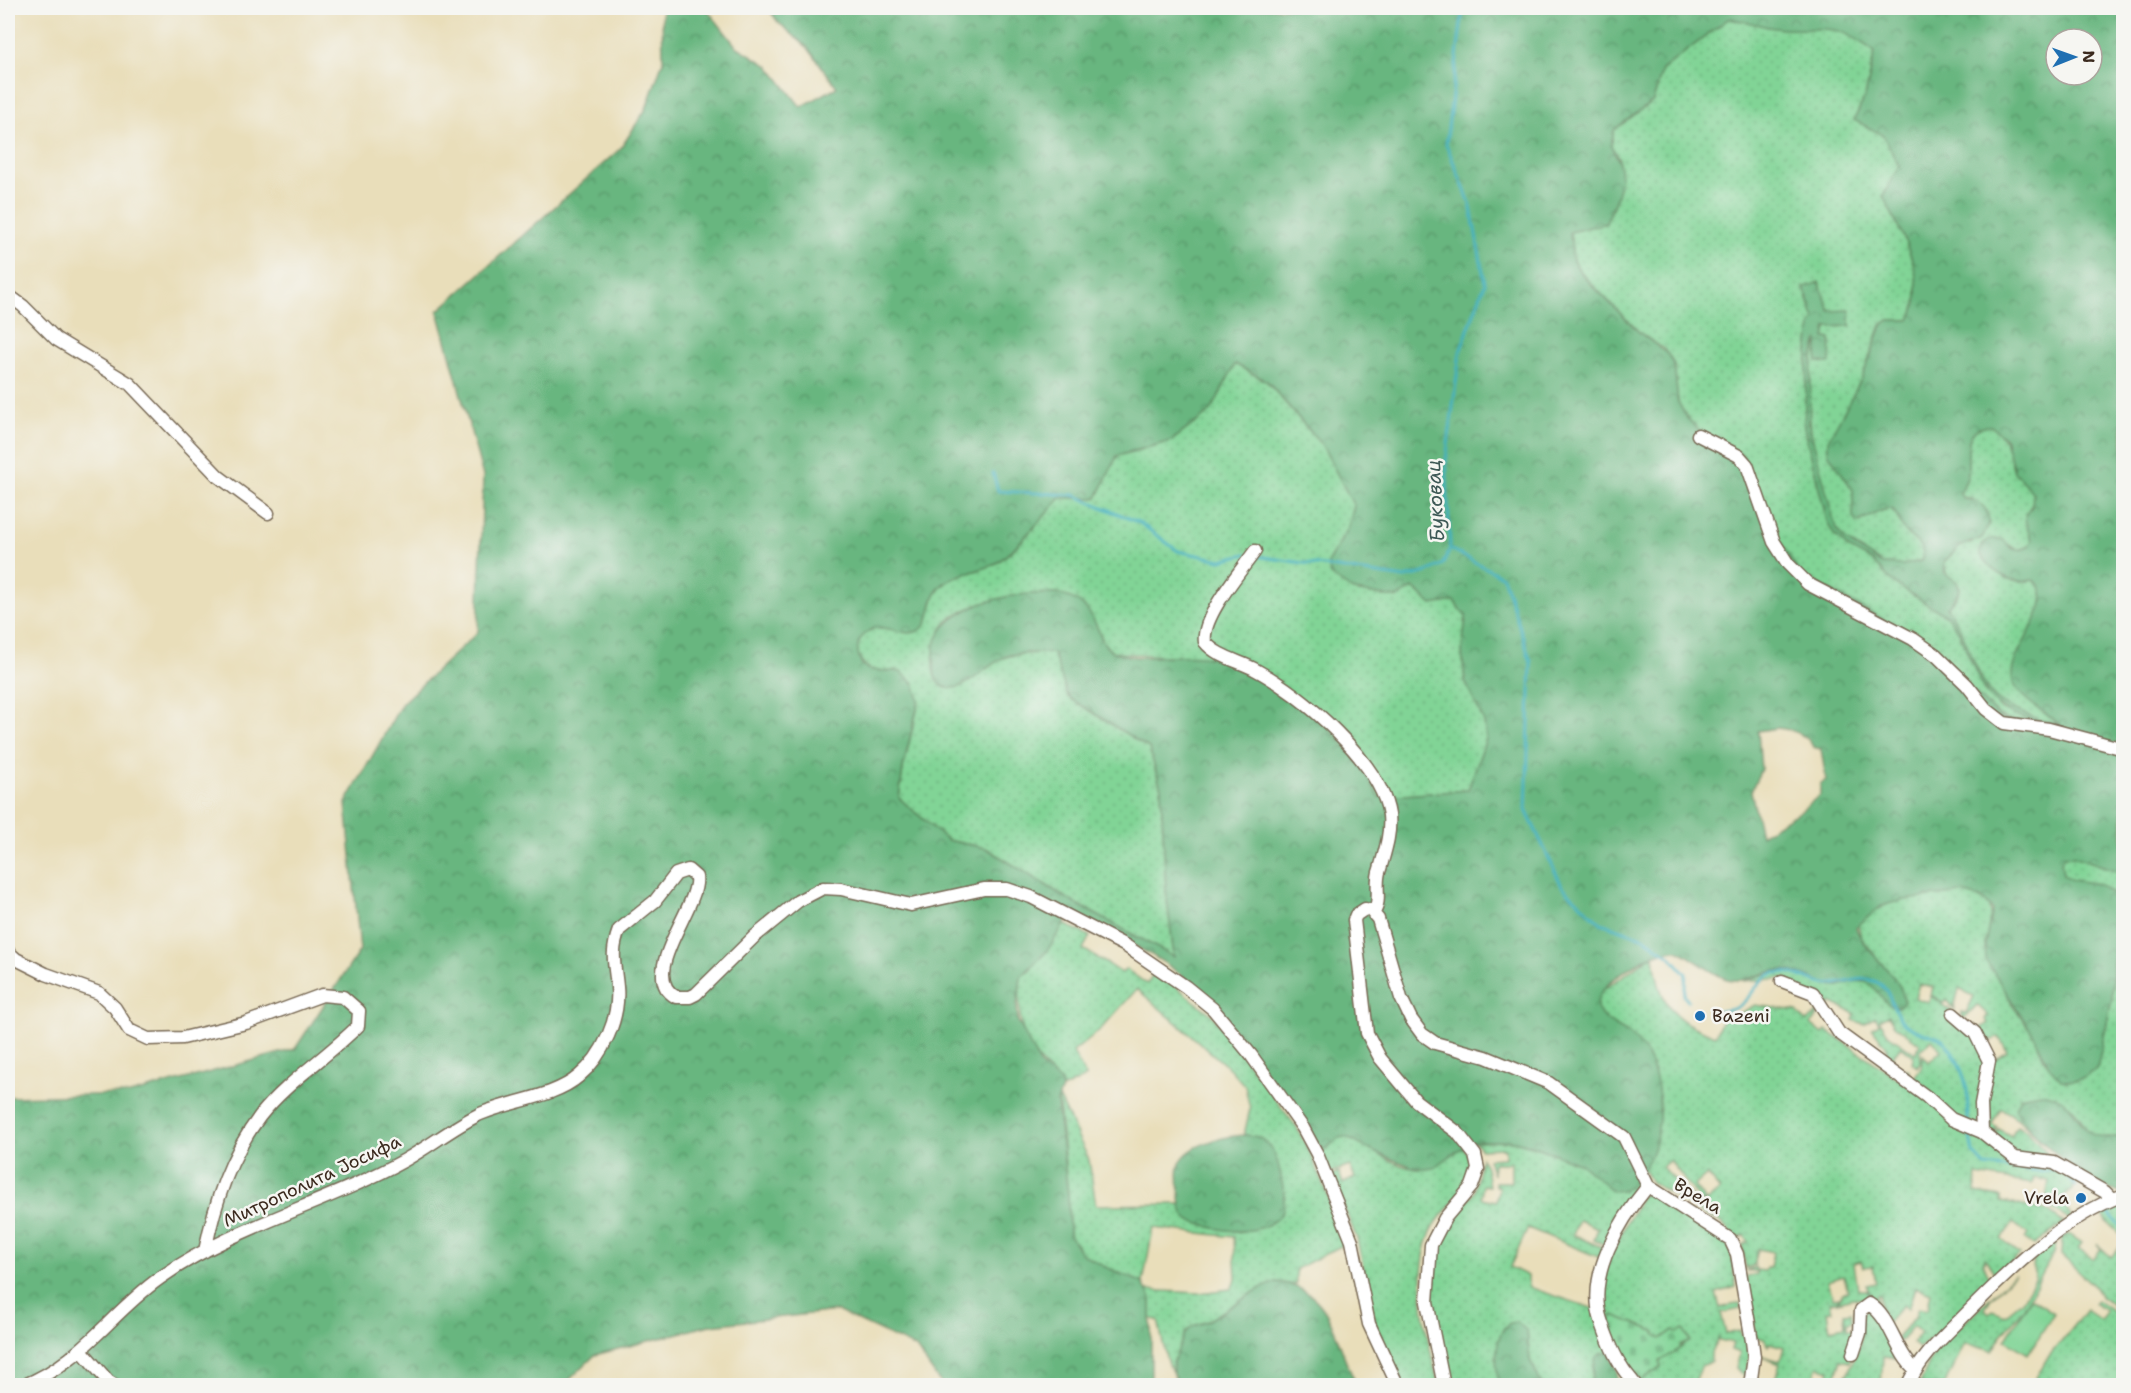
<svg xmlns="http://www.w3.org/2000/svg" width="2131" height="1393" viewBox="0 0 2131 1393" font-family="'Shantell Sans',sans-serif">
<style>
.grass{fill:url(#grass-dots);stroke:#5e7f5a;stroke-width:1.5}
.forest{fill:url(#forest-crowns);stroke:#52704e;stroke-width:1.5;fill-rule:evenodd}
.cemetery{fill:url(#cemetery-stones);stroke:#5e7f5a;stroke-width:1.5}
.garden{fill:#81d496;stroke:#5e7f5a;stroke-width:1.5}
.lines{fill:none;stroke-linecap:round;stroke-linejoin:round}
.stream{stroke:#43b1be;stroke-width:3}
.minor-casing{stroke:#786955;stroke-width:15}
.minor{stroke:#fff;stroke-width:12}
.poi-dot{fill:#1f6fb2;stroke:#f6f6f2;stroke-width:2}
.labels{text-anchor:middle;stroke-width:5;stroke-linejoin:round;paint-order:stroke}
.poi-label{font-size:18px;fill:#3b2a1e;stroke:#f6f6f2;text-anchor:start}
.street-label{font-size:18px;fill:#3b2a1e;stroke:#f6f6f2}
.water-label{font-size:20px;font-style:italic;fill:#3e5956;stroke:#f6f6f2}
</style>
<defs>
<pattern id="grass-dots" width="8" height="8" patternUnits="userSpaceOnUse" patternTransform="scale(1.5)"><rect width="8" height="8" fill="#81d496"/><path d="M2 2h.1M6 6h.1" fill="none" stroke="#70b681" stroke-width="1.8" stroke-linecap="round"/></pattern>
<pattern id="forest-crowns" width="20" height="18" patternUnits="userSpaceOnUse" patternTransform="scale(1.5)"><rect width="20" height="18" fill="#68b67f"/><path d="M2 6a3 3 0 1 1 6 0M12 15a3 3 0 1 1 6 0" fill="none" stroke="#579467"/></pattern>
<pattern id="cemetery-stones" width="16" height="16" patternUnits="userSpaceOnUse" patternTransform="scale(1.5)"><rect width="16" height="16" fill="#81d496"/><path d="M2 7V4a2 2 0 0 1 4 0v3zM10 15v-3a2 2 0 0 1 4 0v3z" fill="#70b681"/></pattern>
</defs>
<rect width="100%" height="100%" fill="#f6f6f2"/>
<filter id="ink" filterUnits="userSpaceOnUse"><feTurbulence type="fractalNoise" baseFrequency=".0167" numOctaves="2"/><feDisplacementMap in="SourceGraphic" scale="12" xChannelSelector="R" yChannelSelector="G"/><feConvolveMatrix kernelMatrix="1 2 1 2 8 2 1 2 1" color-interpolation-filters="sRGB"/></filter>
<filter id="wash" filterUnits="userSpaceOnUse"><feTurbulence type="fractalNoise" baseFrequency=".008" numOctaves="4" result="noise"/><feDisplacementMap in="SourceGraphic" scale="24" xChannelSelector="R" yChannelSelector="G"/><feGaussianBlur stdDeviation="1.35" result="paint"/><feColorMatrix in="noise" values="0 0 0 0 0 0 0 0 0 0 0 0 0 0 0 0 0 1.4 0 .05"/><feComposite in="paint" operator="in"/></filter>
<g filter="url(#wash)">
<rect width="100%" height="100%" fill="#e9deba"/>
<!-- grass -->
<path class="grass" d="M1728,19L1803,28L1825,27L1847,32L1875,52L1865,97L1854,120L1884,135L1899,166L1883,196C1901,232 1931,280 1910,320H1889L1881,325L1862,378L1829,441L1853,490L1854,507L1860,523L1877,511L1891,509C1898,515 1899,523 1904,530C1911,540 1929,546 1921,561L1903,565L1882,564L1845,540L1836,529C1815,476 1797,393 1819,338L1831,339L1825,338L1827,327L1850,326V311H1830L1804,288L1815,319L1811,326L1808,352L1804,427L1827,521L1833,533L1848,548L1872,561L1895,584L1947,616L1959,632L1984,691L2002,710L2037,722L2012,724L1800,574L1703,434L1687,418L1678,402L1674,365L1664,349L1640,333L1585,277L1573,261L1570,232L1606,223L1619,158L1611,146L1614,130L1653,101L1662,70Z
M1235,364L1266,381L1322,445L1354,506L1348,529L1328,562L1354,591L1397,598L1413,588L1432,605L1454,601L1466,616L1462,652L1465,681L1484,722L1486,739L1468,790L1379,797L1218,659L1115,653C1093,643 1103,606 1061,595C1035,589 966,602 947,622C934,635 922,692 953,688C969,687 982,669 995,661C1013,652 1034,654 1053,653L1068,697L1149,748L1161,788L1166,890L1174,957L1073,902L986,848L947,840L899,798L903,768L918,706L914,683L896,670C878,676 859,669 857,648C866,608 899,640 919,630C933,623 928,600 941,587C955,573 978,573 996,563C1012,555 1046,513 1061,498H1097L1117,456L1171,441L1211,411Z
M1991,426C2013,440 2006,460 2019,478C2024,484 2032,486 2033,495C2035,505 2028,508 2025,515L2032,540L2028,547L2018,550L2007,544L1986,541L1980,553C1989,572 2013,585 2033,580C2058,595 2028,630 2022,648C2018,660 2019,677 2018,690L2062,728C2048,723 2013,711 2002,704C1975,685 1970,635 1946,608L1957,596L1960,587L1947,576L1944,562L1959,547L1982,538L1989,525L1987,511L1972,499L1962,497L1960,493C1963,485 1969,479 1968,470C1968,451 1963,426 1991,426Z
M2064,856H2074L2123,873V902L2099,884L2072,880L2063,874L2061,861Z
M1962,893L1974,895L1989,904L1991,922L1985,944L2012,1004L2035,1037L2045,1061L2067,1081L2082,1079L2097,1069L2112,999L2113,962L2114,958L2123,954V957H2118L2116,979L2124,980L2123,1136C2116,1137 2107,1140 2100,1139C2085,1135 2084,1122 2076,1112C2062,1095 2040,1091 2020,1097L2032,1129L2043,1143L2017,1118L2001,1108L1992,1124L1997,1128L1991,1137L1983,1123L1993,1061L2007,1051L1999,1037L1983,1044L1977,1031L1988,1023L1985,1019L1988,1015L1977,1005L1963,1019L1961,1012L1966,1013L1974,996L1959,989L1954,1007L1955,1011L1947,999L1944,1003L1931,995L1933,987L1919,984L1915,998L1929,1002L1931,996C1948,1006 1983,1039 1986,1059C1989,1077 1982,1107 1980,1126L1955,1120L1912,1080L1921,1068L1923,1055L1929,1062L1941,1050L1932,1040L1920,1050L1921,1061L1917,1067L1912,1063L1914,1056L1901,1046L1890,1060L1904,1072L1907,1069L1909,1070V1078L1886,1063L1887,1047L1872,1028L1881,1023L1888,1034L1915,1053L1920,1044L1894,1025L1888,1015L1880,1019L1879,1023L1876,1017L1864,1024L1853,1020L1855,1014L1831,1002L1826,1012L1786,978L1743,981L1783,969L1800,973L1835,987L1860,980L1873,985L1892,1007H1898L1901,988L1861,938L1858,924C1883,897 1926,894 1962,893Z
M1064,924L1090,936L1083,949L1122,973L1126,969L1147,984L1156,971L1211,1014L1297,1128L1311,1155L1347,1243L1296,1269V1285L1276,1282L1259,1289L1208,1321L1193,1326L1173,1362V1375L1166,1357L1158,1320L1151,1319V1299L1147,1290L1199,1293L1231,1289L1236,1279L1234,1237L1153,1228L1143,1283L1103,1266L1080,1253L1069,1233L1068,1195L1058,1095L1089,1160L1096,1205L1181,1204L1183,1213L1190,1221L1240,1232L1264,1225L1285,1197L1275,1158L1254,1136L1244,1135L1250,1109L1245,1086L1230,1069L1137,989L1101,1029L1073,1052L1086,1077L1062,1089L1061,1082C1023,1051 1015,1024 1021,976L1031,969Z
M1654,954C1657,998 1671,1023 1715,1035L1723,1019L1733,1017L1755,1005L1797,1011L1806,1022L1820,1011L1811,1024L1823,1034L1826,1031L1838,1038L1975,1131L2008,1156L2047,1164L2079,1180L2074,1184L2073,1190L2060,1199L2072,1218L2069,1220L2045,1204L2049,1181L2034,1178L2032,1184L1977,1175L1975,1193L2001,1197V1202L2046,1210L2064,1223L2034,1245L2025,1239L2028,1234L2013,1223L2001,1239L2020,1255L1996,1276L1985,1258L1983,1263L1991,1281L1954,1320L1919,1348L1913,1343L1921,1333L1913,1326L1899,1342L1897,1337L1915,1317L1918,1308L1927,1310L1931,1293L1915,1287L1908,1309L1903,1305L1887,1323L1880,1306V1295H1877V1308L1866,1285L1876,1283L1873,1266L1863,1267L1861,1261L1854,1263L1858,1290H1867L1872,1301L1852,1298L1838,1302L1842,1293L1848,1291L1844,1276L1828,1281L1833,1298L1840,1297L1837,1301L1830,1302L1832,1311L1827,1312L1830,1329L1845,1326L1844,1313L1851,1312L1852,1321L1847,1322V1329H1856L1854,1310L1857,1304C1860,1325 1855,1342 1849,1362L1841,1360L1834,1381L1839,1383L1838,1385H1826L1830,1370L1818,1366L1812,1384L1817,1385H1781L1774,1382L1780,1364L1758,1355L1780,1361L1784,1347L1769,1343L1768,1346L1764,1339L1756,1337L1745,1278L1757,1274V1271L1746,1272L1755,1267L1756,1270L1765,1271L1766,1268H1770L1773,1252L1758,1249L1754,1265L1746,1269L1742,1245L1748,1242L1744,1235L1736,1239L1703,1204L1720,1190L1707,1175L1694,1186L1705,1200L1701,1203L1670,1160L1662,1167L1715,1221L1651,1182L1643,1169L1629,1034C1614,1026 1588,1014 1599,993Z
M2017,1126L2027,1131L2053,1159L2025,1158L1993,1138L1999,1129L2011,1136Z
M1346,1136C1363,1146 1407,1174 1426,1169C1438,1166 1453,1153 1463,1147C1491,1183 1444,1201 1431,1232C1412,1273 1427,1343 1439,1385H1402L1377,1332L1357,1239L1331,1176L1339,1173L1343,1183L1355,1178L1350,1166L1330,1173L1319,1146L1326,1149L1338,1138Z
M1514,1141L1559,1154L1581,1164L1597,1175L1639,1177L1641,1183L1608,1246L1594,1240L1598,1228L1579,1220L1573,1235L1606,1249L1603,1259L1528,1228L1510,1267L1528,1276V1287L1595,1309L1612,1357H1596L1590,1385H1542L1530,1360L1527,1331L1502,1332L1496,1358L1500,1385L1449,1386L1432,1302L1435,1249L1446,1223L1474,1193L1481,1158L1486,1167L1489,1186L1483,1185L1481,1198L1496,1201L1499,1187L1495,1186V1182H1511V1163H1493V1175L1488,1159L1505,1158V1148L1481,1149L1474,1142Z
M1650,1194L1730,1246L1736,1287L1716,1293L1720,1308L1740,1303L1741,1309L1721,1313L1726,1334L1740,1331L1741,1336L1747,1335L1749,1356L1746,1379L1736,1368L1740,1353L1731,1350L1733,1343L1719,1340V1336L1711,1353V1361L1702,1366L1695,1381L1703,1385H1639L1638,1383L1661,1367L1659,1362L1690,1340L1687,1334L1677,1333L1673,1330L1661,1339L1655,1334L1656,1332L1613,1315L1606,1325C1590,1278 1621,1235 1642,1195Z
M2123,1200V1237L2108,1223L2102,1213Z
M2069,1234L2082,1243L2078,1248L2093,1259L2101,1249L2097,1244L2111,1257L2120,1247L2123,1249V1312L2101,1297L2094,1286L2061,1255L2062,1238Z
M2053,1243L2055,1244L2053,1254L2024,1308L2001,1336L1992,1351L1965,1343L1945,1385L1919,1386L1934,1352L2015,1274L1991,1298L1985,1309L1989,1313L1993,1310L2005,1315L2022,1301L2036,1278L2032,1266L2035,1256Z
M2097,1300L2123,1319V1385H2032L2046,1360L2086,1310L2101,1320L2106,1311L2094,1303Z
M1870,1306L1897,1349L1895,1359L1883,1357L1881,1385H1850L1852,1379L1846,1377L1860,1344L1862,1314Z"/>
<!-- forest -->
<path class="forest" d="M662,8H706L736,46L769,66L801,107L837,87L808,48L778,22L768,8H2123V873L2074,856H2064L2061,862L2063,874L2072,880L2099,884L2123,902L2124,954L2114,958L2113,962L2112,999L2097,1069L2082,1079L2067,1081L2061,1080L2050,1068L2035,1037L1986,961L1985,944L1992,910L1983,899L1962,893L1905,900L1883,905L1856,927C1864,955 1903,974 1904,1002L1898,1007C1873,1007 1885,967 1835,987C1817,984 1803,971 1784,970C1763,969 1749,985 1727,979C1711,974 1685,951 1676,950C1655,948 1587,987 1598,1010C1604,1023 1619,1026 1630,1035C1665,1063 1667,1128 1646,1165C1638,1179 1631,1191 1613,1191L1581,1164L1534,1146L1514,1141H1477L1460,1149L1434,1168L1426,1169L1415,1168L1376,1153L1346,1137L1338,1138L1326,1149H1322C1282,1100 1248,1044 1206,997C1170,958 1116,937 1070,915L1047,951L1021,977L1017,1006L1018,1021L1040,1065L1061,1082L1062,1089L1057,1102L1068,1195L1069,1233L1081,1253L1103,1266L1143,1283L1151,1299V1376L1148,1386L942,1385L916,1348L837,1311L710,1325L595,1355L564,1385H8V1097L130,1094L295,1049L360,950L346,803L402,703L478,632L483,476L438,311L621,148L646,109L663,61ZM1728,19C1746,20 1765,28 1783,29C1833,31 1832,21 1875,52L1865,97L1854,120L1883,135L1899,166L1883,196C1901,232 1931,280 1910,320H1889L1882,325L1862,378L1828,441V453L1853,490V516L1856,522C1870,521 1877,508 1892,509C1898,515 1899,523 1904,530C1911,540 1929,546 1921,561L1903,565L1882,564L1845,540L1836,529L1809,425L1812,361L1818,340L1817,362L1830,363L1831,339L1825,338L1827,327L1850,326V310L1830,311L1819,282L1804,288L1815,319L1811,326L1808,352L1804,427L1827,521L1833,533L1848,548L1872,561L1895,584L1947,616L1959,632L1980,683L1992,701L2013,715L2037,722L2003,720L1914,636L1800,574L1771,527L1743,455L1703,434L1687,418L1678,402L1674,365L1669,355L1640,333L1585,278L1573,261L1570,232L1606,223C1617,196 1630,173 1611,146L1614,130L1653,101L1662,70ZM2056,39H2092V75H2056ZM1235,364L1267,381L1322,445L1354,506L1348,529L1328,562L1330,575L1354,591L1397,598L1413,588L1432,605L1454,601L1466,616L1462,652L1465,681L1484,722L1486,739L1468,790L1379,797C1371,783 1363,767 1352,755C1321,716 1253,662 1203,656C1174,653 1139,663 1112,651C1094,643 1103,600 1055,594C1015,590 928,606 934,660C935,670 932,677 940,685C964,699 988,660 1010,655C1023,652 1040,653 1053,653L1068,697L1149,748L1161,788L1166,890L1174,957L1073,902L986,848L947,840L899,798L903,768L919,700L914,683L901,672C887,667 860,680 858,651C857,645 860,639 864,635C883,616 901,641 920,630C934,621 927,600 941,586C956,572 979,573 996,563C1012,554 1045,514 1061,498H1097L1117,456L1171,441L1211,411ZM1991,426L2005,438L2014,472L2033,493L2032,507C2019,516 2028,527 2032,540L2028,547C2018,552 2010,550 2004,540C1992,537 1982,539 1980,553C1989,572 2013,585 2033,580C2066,600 2003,654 2013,682C2020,700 2047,713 2061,726C2044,722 2004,708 1993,696C1973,675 1969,635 1947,608L1960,590L1957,582L1945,573L1944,562L1959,547L1982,538L1989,525C1989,508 1981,500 1964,499L1960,493C1963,485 1969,479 1968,470C1968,451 1963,426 1991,426ZM1777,728C1790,729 1808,734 1813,747L1821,749L1826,780L1820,784V795L1799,812L1761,835L1751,791L1761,769L1758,731Z
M2039,1093C2093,1098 2065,1146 2123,1136V1191C2099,1197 2025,1131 2015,1108L2020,1097Z
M1244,1135C1253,1135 1262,1137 1269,1145C1279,1157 1288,1200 1282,1213C1261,1240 1218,1231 1190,1221C1181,1215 1181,1206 1180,1196C1179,1187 1177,1176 1179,1167C1184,1144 1223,1137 1244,1135Z
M1276,1282C1336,1290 1332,1340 1357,1385H1179L1173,1375V1362L1185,1333L1193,1326L1208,1321L1259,1289Z
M1517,1322L1527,1331L1530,1360L1542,1385H1500C1494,1369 1493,1321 1517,1322Z
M1602,1353H1608L1617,1370V1385L1590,1386L1596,1357Z"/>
<!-- cemetery -->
<path class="cemetery" d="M1613,1315L1656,1332L1655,1334L1661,1339L1674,1330L1677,1333L1683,1329L1690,1340L1680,1345L1681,1348L1659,1362L1661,1366L1638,1383L1621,1361L1606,1325Z"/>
<!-- garden -->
<path class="garden" d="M2031,1298L2054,1313L2028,1354L2005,1340Z"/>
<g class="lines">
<!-- stream -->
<path class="stream" d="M993,473L998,491L1074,495L1140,523L1178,551L1221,560L1246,554
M1450,549L1503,577L1531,662L1526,810L1562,886L1601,923L1645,938L1671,957L1686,974L1684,996L1688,1001
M1256,556L1405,578L1427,572L1443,564L1450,549L1446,460L1460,352L1485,283L1470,203L1446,144L1463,8
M1712,1010C1754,1016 1749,979 1775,973C1795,969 1806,981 1824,984C1841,987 1857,975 1874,981C1892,987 1890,1009 1902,1021C1912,1032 1927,1032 1939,1038C1951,1043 1963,1072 1966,1085C1969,1097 1967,1110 1968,1122
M1969,1131L1973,1153L1985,1166L2040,1172L2057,1170
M2067,1176L2076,1186
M2103,1207L2124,1230"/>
</g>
</g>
<g filter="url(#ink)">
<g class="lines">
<defs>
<path id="minor" d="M8,295L23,306L56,339L130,384L218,476L268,513
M1698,435L1739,456L1747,465L1774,542L1788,564L1808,584L1913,639L1936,655L1967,685L1986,709L2004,723L2049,729L2124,749
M1255,551C1241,571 1201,617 1205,642C1217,657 1240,661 1256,670C1301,694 1381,762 1389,815C1391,834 1385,851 1380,869C1374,884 1382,899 1374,913
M8,952L16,959L46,974L99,993L115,1008L129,1030L148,1039L183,1038L246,1023L322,995L343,997L359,1011L358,1026C327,1057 287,1082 260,1116C230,1156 215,1202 205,1251
M1782,981L1813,993L1839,1033L1927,1097L1951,1119L1982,1132L2015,1158L2054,1163L2105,1192L2112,1199
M1953,1014L1975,1033L1989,1061L1981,1104L1982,1132
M82,1351L108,1381L116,1386
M1853,1354L1860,1333L1861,1310L1869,1304C1892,1318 1895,1353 1916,1370
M22,1386C83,1362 109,1314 160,1278C234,1226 326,1204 405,1160C430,1146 452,1128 478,1115C508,1101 554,1098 579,1076C603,1056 620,1018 617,987C615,964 610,954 619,930L655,901L676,874L688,870L696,877C701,905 636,975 676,997H690L696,994L754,937L798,901L823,888L841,889L911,905L984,889H1007L1031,897L1126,946L1186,987L1213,1009L1251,1055L1303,1128L1317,1154L1352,1241L1369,1324L1398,1386
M1444,1386L1427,1302L1431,1245L1445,1218L1472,1186L1478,1169L1475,1155L1457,1132L1416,1101L1380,1058L1367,1033L1354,920L1356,915L1365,909L1370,910L1378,919L1401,998L1411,1019L1422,1034L1435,1043L1486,1057L1549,1083L1624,1137L1648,1186L1730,1239L1737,1254L1752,1341L1754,1357L1750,1386
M1636,1386C1632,1379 1626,1374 1622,1367C1613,1354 1606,1335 1601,1320C1586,1275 1620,1220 1648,1186
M1907,1386C1920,1359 1939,1341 1959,1321C2003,1276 2063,1216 2124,1195"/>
</defs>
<!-- minor casing -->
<use href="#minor" class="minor-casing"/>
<!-- minor -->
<use href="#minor" class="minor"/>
</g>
</g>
<!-- markers -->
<g class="poi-dot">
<circle cx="1700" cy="1016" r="6"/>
<circle cx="2081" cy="1198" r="6"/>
</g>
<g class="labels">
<!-- poi labels -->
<g class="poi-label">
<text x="1712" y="1022">Bazeni</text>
<text x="2069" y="1204" text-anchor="end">Vrela</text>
</g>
<!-- street labels -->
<g class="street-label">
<text transform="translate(312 1181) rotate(-25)" y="6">Митрополита Јосифа</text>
<text transform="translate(1698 1196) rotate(31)" y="6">Врела</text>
</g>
<!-- water labels -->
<g class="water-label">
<text transform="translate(1435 501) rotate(-93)" y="7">Буковац</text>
</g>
</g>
<!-- margin -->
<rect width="2131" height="1393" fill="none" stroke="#f6f6f2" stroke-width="30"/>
<!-- north arrow -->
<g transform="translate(2074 57) rotate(89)"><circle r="28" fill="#f6f6f2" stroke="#aba49d" stroke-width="1.5"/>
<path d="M0-4.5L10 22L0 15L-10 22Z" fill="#1f6fb2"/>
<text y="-9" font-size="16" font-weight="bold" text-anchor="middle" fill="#3b2a1e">N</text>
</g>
</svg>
